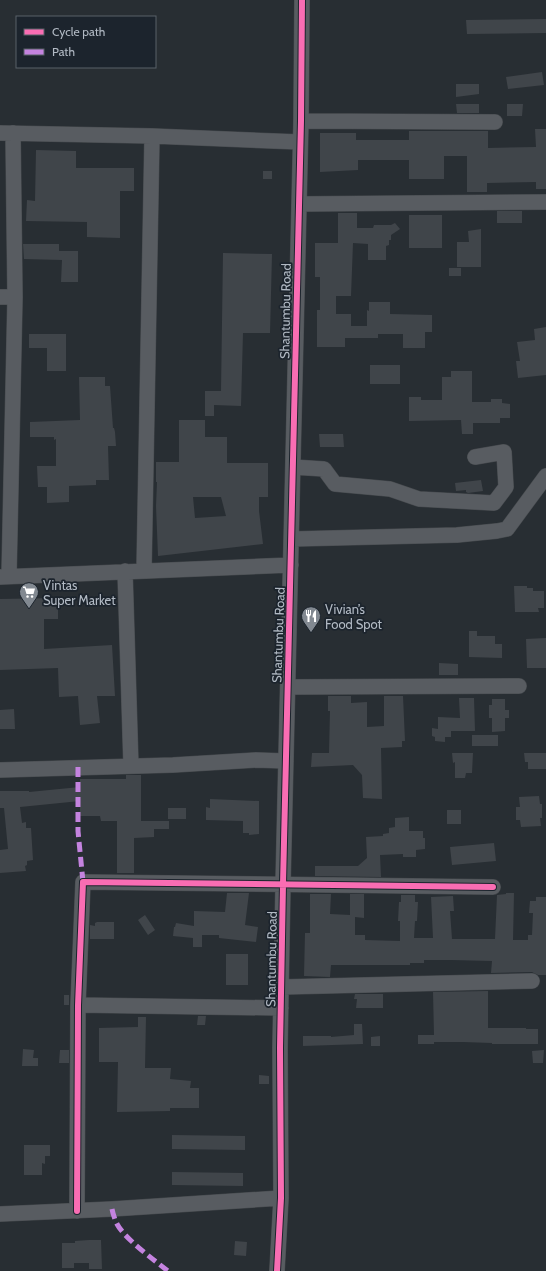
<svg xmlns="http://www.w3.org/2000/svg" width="546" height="1271" viewBox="0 0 546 1271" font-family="Cabin,sans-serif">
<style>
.building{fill:#40454a;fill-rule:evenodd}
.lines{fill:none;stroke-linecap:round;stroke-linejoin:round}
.minor-casing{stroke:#464a4e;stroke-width:16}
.minor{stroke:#585c61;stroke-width:15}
.quiet{stroke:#c483df;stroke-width:5;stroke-dasharray:10 5;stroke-linecap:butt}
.cycleway-casing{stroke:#1c242d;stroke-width:8}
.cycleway{stroke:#f96db3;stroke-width:6}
.labels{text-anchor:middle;stroke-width:3.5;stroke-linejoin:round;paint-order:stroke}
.street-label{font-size:13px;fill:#b2bac4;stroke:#1c242d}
.poi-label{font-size:13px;fill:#b2bac4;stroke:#1c242d;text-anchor:start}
</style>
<rect width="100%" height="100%" fill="#282e33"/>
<!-- building -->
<path class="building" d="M546,19V33L467,34L466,20Z
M542,72L544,85L508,89L506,77Z
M456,84H479V94L456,97Z
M456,104H479V113H457Z
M507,104H523L522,116H507Z
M535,129H546V189H536V182L487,183V192H467V156H444V179H409V160H358V170L320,172V133H356V140H409V131H488V148L536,147Z
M36,150L76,151V168H134V191H120V238L87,237V222L26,221L27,200L35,201Z
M263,171H272V179H263Z
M497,211H522V223H497Z
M338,213H357V228H373L374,225H391L395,223L400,229L391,235V240H389V245L386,246V260H368V244L353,243L351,296H336V314H351V326H367V310L369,311V302H390V314L432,315V332H425V348H403V334H378V338H345V347H317V310H320V277H315V243H338Z
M409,215H442V248H409Z
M481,229V267H457V242H469L468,231Z
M23,244H59V251H78V282H61L62,260L24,259Z
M223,253L272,254L270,333H243L241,406L214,405V416H205V391H221Z
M449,268H461V276H449Z
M546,327V375L518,378L516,361H520L517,342L535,340L534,329Z
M29,334H66V371H47V348H29Z
M370,365H400V384H370Z
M451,371H472V402H491V399H502V403L510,404V418H500V423H473V434H462L461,420L409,421V397H421V400H442V377H451Z
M79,377H105V386H110L113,428H114L115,432L116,446H108L109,480H96V485L69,486V502L47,503V487H38L37,466H56V439L54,440V437H30V422L80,420Z
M179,420H205V437H227V463H268V497H259V511L263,544L158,556L156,506L157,482H156V462H179ZM193,497H221L226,516L195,518Z
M319,434H343L344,447H320Z
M481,480L483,491L468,493L466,492V490L456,491L455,483Z
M514,586H527V588H533V591H544V608H538L539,612H515Z
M58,598V619H44V649L112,645L115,696H97L100,723L80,725L78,696L59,697L58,668L0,670V599Z
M469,631H477V636H495V644H502V658L469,657Z
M546,638V668H527L526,639Z
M439,663L458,664V675H439Z
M328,696H351V703L367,702V727L384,726V696H403L405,741H402V747L381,748L382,799L363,798L362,775L353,765L311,767L312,753H329L330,711H328Z
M459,698H474L475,731H451V737H445V742L435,741V737L432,736V728L438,729V717L460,718Z
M492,699H505V710H509V718H505V731L492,732V718H489V705H492Z
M14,709L15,729H0V710Z
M472,735H498V746H472Z
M452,753H473L472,773H466L465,778H455V762L453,763Z
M524,753H546V769H528V762H525Z
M126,775H141V821H169V829H154V837L134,838V873H117V821H101L100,816H80V801L20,807L22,823L26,822V828H31L33,860L27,861V865L25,866L26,871L0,873V850L8,849L4,808H0V791H29V792L80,787V779H126Z
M539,796L540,804H542V818H540L541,826L521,827L520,820H516V807H520L519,797Z
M210,799L259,801V834L249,835V833H243V821L206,820V807L210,808Z
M168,808H186V819H168Z
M447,810H461V824H447Z
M409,817V831H423V838H425V849L416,850V857H403V854L380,855L381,877L315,876V866H358L367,858L366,837L383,836V834L389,833V828L395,827V818Z
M494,843L496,861L452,865L450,847Z
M227,893H249L245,925L258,927L256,942L219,938V935H202V947H193V938L173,936L174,927H175L176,923L194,926V911L225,912Z
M506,893H514L513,940H528V935H532L533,913H529L530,901H536V897H546V975H538L532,972L491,973L492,961L451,960H424V963H410V965H331L330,977L304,976L305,933H310V894H331L330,914L350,915V894H364V918L355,917V935H365V940L400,941V921H398L399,902H401V895H415V902H418L417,921H415L414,938H433L431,897L453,896L454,911H450L452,939H495L497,895L506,894Z
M145,915L155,930L148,935L138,920Z
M97,922H114V939H90V925L95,926V923Z
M226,954H248V985H226Z
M488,991V1028H526V1029H538V1044H492V1043L463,1042H434V1044H418V1035H434L433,992Z
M355,994H383V1008H356L357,999H354Z
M64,995H69V1005H64Z
M198,1016H206L205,1025H197Z
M138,1017H146L145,1068H171L170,1079L191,1081L190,1088H199V1108H170V1111L117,1112L118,1062H99V1028L138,1027Z
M354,1024H362L363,1044L303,1046V1036H331V1037L354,1035Z
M380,1036V1046H371V1037Z
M23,1049L34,1050L33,1058H38V1066H22Z
M60,1050H69V1063H59Z
M544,1050L543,1063H533L532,1051Z
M259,1075L269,1076V1084H259Z
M172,1135L245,1136V1150L172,1149Z
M24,1145H50V1156H45V1164L42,1163V1175H24Z
M172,1172L243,1173V1186L172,1185Z
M89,1240H101L102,1269H89V1263H74V1268H62V1243H75V1241Z
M235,1241L247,1242L246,1256L234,1255Z"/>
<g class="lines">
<defs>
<path id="minor" d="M301,121L495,122
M0,133L152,136L300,142
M299,204L546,202
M0,297H15
M293,467L324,469L335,484L390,489L419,499L494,503L506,487L504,452L475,457
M292,539L457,535L497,531L507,529L546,476
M125,571L131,766
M144,571L152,136
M9,576L15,297L13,133
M0,577L291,565
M288,687L519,686
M0,770L173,765L256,760L286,761
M282,987L532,981
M78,1005L281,1008
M77,1211L78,1005L83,882L493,887
M0,1214L112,1209L281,1198
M277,1271L281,1198L280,1048L283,884L301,121L302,0"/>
</defs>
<!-- minor casing -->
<use href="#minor" class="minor-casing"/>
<!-- minor -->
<use href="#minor" class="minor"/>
<!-- quiet -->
<path class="quiet" d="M78,767V831L83,882
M112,1209C113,1214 115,1220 117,1224C125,1239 154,1260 168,1271"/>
<defs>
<path id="cycleway" d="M77,1211L78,1005L83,882L493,887
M277,1271L281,1198L280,1048L283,884L301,121L302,0"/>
</defs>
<!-- cycleway casing -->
<use href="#cycleway" class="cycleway-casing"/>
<!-- cycleway -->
<use href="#cycleway" class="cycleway"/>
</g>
<!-- icons -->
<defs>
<symbol id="supermarket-pin" viewBox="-11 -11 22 30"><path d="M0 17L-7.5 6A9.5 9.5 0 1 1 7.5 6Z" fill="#828991" stroke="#1c242d"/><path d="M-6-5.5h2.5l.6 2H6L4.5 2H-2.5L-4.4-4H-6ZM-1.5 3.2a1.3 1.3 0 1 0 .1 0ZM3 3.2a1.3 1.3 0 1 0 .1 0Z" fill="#fff"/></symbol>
<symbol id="restaurant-pin" viewBox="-11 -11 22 30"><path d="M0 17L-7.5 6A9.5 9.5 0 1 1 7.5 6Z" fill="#828991" stroke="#1c242d"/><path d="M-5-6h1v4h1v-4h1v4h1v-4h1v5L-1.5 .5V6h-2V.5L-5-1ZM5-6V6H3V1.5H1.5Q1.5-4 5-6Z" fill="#fff"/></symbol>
</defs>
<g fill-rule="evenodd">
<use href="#supermarket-pin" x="18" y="581" width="22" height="30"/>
<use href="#restaurant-pin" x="300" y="605" width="22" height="30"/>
</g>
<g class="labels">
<!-- street labels -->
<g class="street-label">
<text transform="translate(285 311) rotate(-89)" y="5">Shantumbu Road</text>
<text transform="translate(278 635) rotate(-88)" y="5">Shantumbu Road</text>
<text transform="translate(271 959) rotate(-89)" y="5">Shantumbu Road</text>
</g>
<!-- poi labels -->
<g class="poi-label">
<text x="43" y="590">Vintas<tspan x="43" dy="15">Super Market</tspan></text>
<text x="325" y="614">Vivian’s<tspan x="325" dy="15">Food Spot</tspan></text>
</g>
</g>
<!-- legend -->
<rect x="16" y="16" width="140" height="52" fill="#1c242d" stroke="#586069"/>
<rect x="24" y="29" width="20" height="6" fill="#f96db3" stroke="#586069"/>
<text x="52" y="36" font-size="12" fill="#b2bac4">Cycle path</text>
<rect x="24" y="49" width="20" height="6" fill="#c483df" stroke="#586069"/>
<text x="52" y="56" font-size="12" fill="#b2bac4">Path</text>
</svg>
